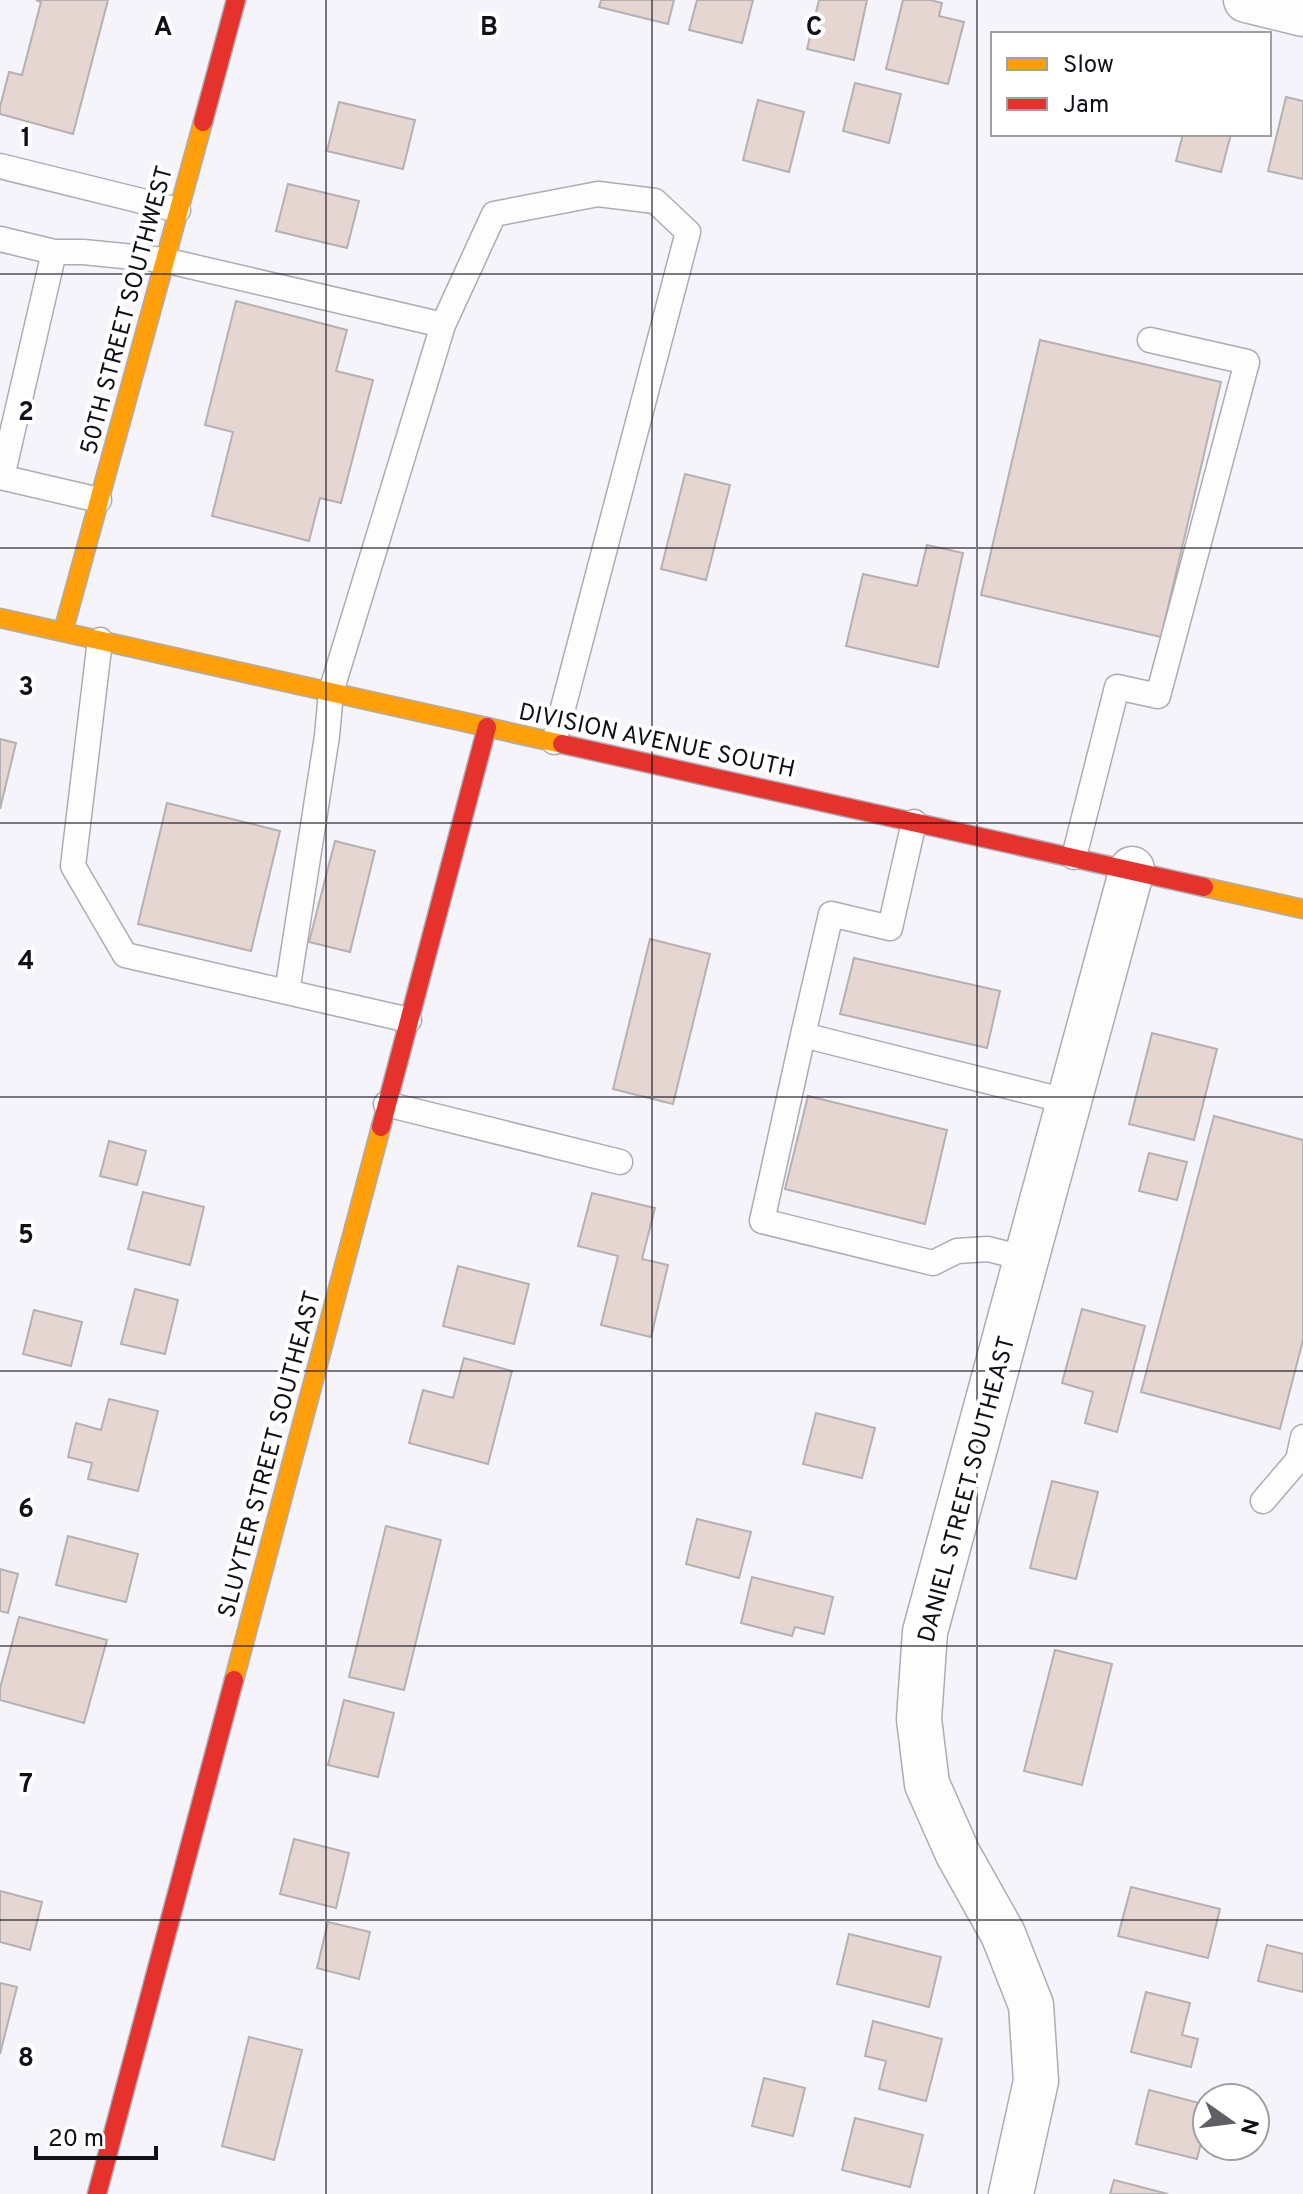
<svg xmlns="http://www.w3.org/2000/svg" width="1303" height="2194" font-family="Overpass,sans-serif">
	<rect width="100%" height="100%" fill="#f4f4fa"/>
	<path fill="#e5d6d2" stroke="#b5b0b1" stroke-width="2" d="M36 0H108L73 134 0 114V107L9 72 22 75 41 2Z
		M601 0H674L668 24 599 7Z
		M697 0H753L742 43 689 30Z
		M819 0H867L854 60 807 49Z
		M903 0H930L942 3 939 16 964 22 948 84 886 69Z
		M855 83 901 94 889 143 843 131Z
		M1286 97 1303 101V179L1268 171Z
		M758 100 804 112 789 172 743 160Z
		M339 102 415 120 403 169 327 151Z
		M1183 134H1231L1221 172 1176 161Z
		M288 184 359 201 347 248 276 231Z
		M236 301 347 330 336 371 373 380 341 503 320 498 309 541 212 516 233 432 205 425Z
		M1040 340 1221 382 1161 637 981 595Z
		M685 474 730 485 706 580 661 569Z
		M927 545 963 553 938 667 846 646 863 574 917 586Z
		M0 739 16 743 0 809Z
		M167 803 280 831 251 951 138 924Z
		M335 841 375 851 350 952 309 942Z
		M650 939 710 954 673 1104 613 1089Z
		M854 958 1000 991 987 1048 840 1014Z
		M1152 1033 1217 1049 1194 1140 1129 1124Z
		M808 1096 947 1130 925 1224 785 1189Z
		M1214 1116 1303 1140V1340L1280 1429 1141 1392Z
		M109 1141 146 1151 137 1185 100 1176Z
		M1149 1153 1187 1162 1177 1200 1139 1191Z
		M143 1192 204 1207 190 1265 128 1249Z
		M592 1193 655 1208 642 1259 668 1265 651 1337 601 1325 618 1256 578 1246Z
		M458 1266 529 1284 514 1344 443 1326Z
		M135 1289 178 1300 165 1354 121 1344Z
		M1082 1309 1145 1326 1117 1432 1085 1423 1093 1392 1062 1383Z
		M34 1310 82 1322 71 1366 23 1354Z
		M464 1358 512 1371 488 1464 409 1443 423 1390 453 1398Z
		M109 1399 158 1411 138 1491 88 1479 92 1463 68 1457 76 1423 101 1430Z
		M816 1413 875 1428 862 1478 803 1464Z
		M1052 1481 1098 1492 1076 1579 1030 1568Z
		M697 1519 751 1532 739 1578 686 1564Z
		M386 1526 441 1540 404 1690 349 1677Z
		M68 1536 138 1554 126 1602 56 1585Z
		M0 1569 18 1574 8 1613 0 1611Z
		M752 1577 833 1597 824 1634 795 1627 792 1636 741 1623Z
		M19 1617 107 1640 84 1723 0 1700V1688Z
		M1055 1650 1112 1664 1082 1785 1024 1771Z
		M344 1700 394 1713 378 1777 328 1765Z
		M294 1839 349 1853 336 1908 280 1894Z
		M1131 1887 1220 1909 1208 1958 1118 1936Z
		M0 1891 42 1902 30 1950 0 1942Z
		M328 1922 370 1932 359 1979 317 1968Z
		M849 1934 941 1957 929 2007 837 1984Z
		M1267 1945 1303 1954V1992L1258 1981Z
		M0 1983 17 1987 0 2054Z
		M1146 1992 1190 2003 1182 2035 1198 2039 1191 2067 1131 2052Z
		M873 2021 942 2039 926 2101 879 2089 886 2061 865 2056Z
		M249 2037 302 2050 274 2160 222 2146Z
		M764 2078 805 2088 793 2136 752 2126Z
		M1149 2090 1207 2105V2118L1197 2159 1136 2144Z
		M855 2118 923 2135 910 2187 842 2170Z
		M1114 2180 1168 2194H1110Z"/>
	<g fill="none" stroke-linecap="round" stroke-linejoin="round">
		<g stroke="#adacb3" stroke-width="27">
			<path id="lane" d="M0 166 178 210
				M0 239 54 252
				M0 477 99 500
				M2 477 54 252H83L164 260 443 325 494 214 598 194 655 201 688 232 554 742
				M100 640 73 866 125 955 409 1020
				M914 822 890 928 831 914 803 1035 1070 1102
				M1074 857 1117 687 1158 696 1247 362 1150 340
				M287 992 327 736 331 692 443 325
				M803 1035 762 1221 933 1263 957 1251 988 1249 1027 1259
				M386 1104 620 1162
				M1263 1501 1298 1460 1303 1437"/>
		</g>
		<g stroke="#adacb3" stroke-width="47">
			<path id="street" d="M1246 0 1303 14
				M1011 2194 1036 2081 1031 2005 1003 1934 958 1854 927 1784 919 1719 925 1632 1132 869"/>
		</g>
		<g stroke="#adacb3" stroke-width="21">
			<path id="slow" d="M0 618 562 744
				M63 632 203 122
				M1204 887 1303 909
				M234 1680 381 1127"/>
		</g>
		<g stroke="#adacb3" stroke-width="21">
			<path id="jam" d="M203 122 236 0
				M562 744 1204 887
				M381 1127 487 727
				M97 2194 234 1680"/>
		</g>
		<use href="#lane" stroke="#fdfdfe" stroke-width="24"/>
		<use href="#street" stroke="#fdfdfe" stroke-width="44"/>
		<use href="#slow" stroke="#ff9f0a" stroke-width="18"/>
		<use href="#jam" stroke="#e5322d" stroke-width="18"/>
	</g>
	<path fill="none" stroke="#110f17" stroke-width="2" stroke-opacity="0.55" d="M326 0V2194M652 0V2194M977 0V2194M0 274H1303M0 548H1303M0 823H1303M0 1097H1303M0 1371H1303M0 1646H1303M0 1920H1303"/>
	<g text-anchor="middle" stroke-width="8" stroke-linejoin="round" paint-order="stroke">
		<g font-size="24" fill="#110f17" stroke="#fff">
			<text transform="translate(126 310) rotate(-75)" y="8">50TH STREET SOUTHWEST</text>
			<text transform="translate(657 740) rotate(12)" y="8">DIVISION AVENUE SOUTH</text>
			<text transform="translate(269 1454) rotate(-75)" y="8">SLUYTER STREET SOUTHEAST</text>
			<text transform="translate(966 1489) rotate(-75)" y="8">DANIEL STREET SOUTHEAST</text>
		</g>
	</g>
	<g font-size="26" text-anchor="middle" font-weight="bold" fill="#110f17" stroke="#fff" stroke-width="8" stroke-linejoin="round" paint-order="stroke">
		<text x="163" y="35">A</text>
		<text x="489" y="35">B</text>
		<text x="814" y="35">C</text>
		<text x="26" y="146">1</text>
		<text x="26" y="420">2</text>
		<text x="26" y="695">3</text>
		<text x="26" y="969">4</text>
		<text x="26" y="1243">5</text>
		<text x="26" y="1517">6</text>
		<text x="26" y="1792">7</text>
		<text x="26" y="2066">8</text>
	</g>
	<rect x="991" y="32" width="280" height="104" fill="#ffffff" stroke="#a09fa2" stroke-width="2"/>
	<rect x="1007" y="58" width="40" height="12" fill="#ff9f0a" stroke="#a09fa2" stroke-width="2"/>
	<text x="1063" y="72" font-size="24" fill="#110f17">Slow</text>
	<rect x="1007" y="98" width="40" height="12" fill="#e5322d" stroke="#a09fa2" stroke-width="2"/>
	<text x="1063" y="112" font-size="24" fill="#110f17">Jam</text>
	<g transform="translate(1231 2122) rotate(104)"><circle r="38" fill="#ffffff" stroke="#a09fa2" stroke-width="2"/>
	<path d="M0-6L14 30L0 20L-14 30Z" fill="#605f66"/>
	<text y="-12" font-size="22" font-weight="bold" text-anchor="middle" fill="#110f17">N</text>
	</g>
	<path d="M36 2146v12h120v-12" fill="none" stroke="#110f17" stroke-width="4"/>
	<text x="48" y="2146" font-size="24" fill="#110f17" stroke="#ffffff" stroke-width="6" paint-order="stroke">20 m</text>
</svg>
